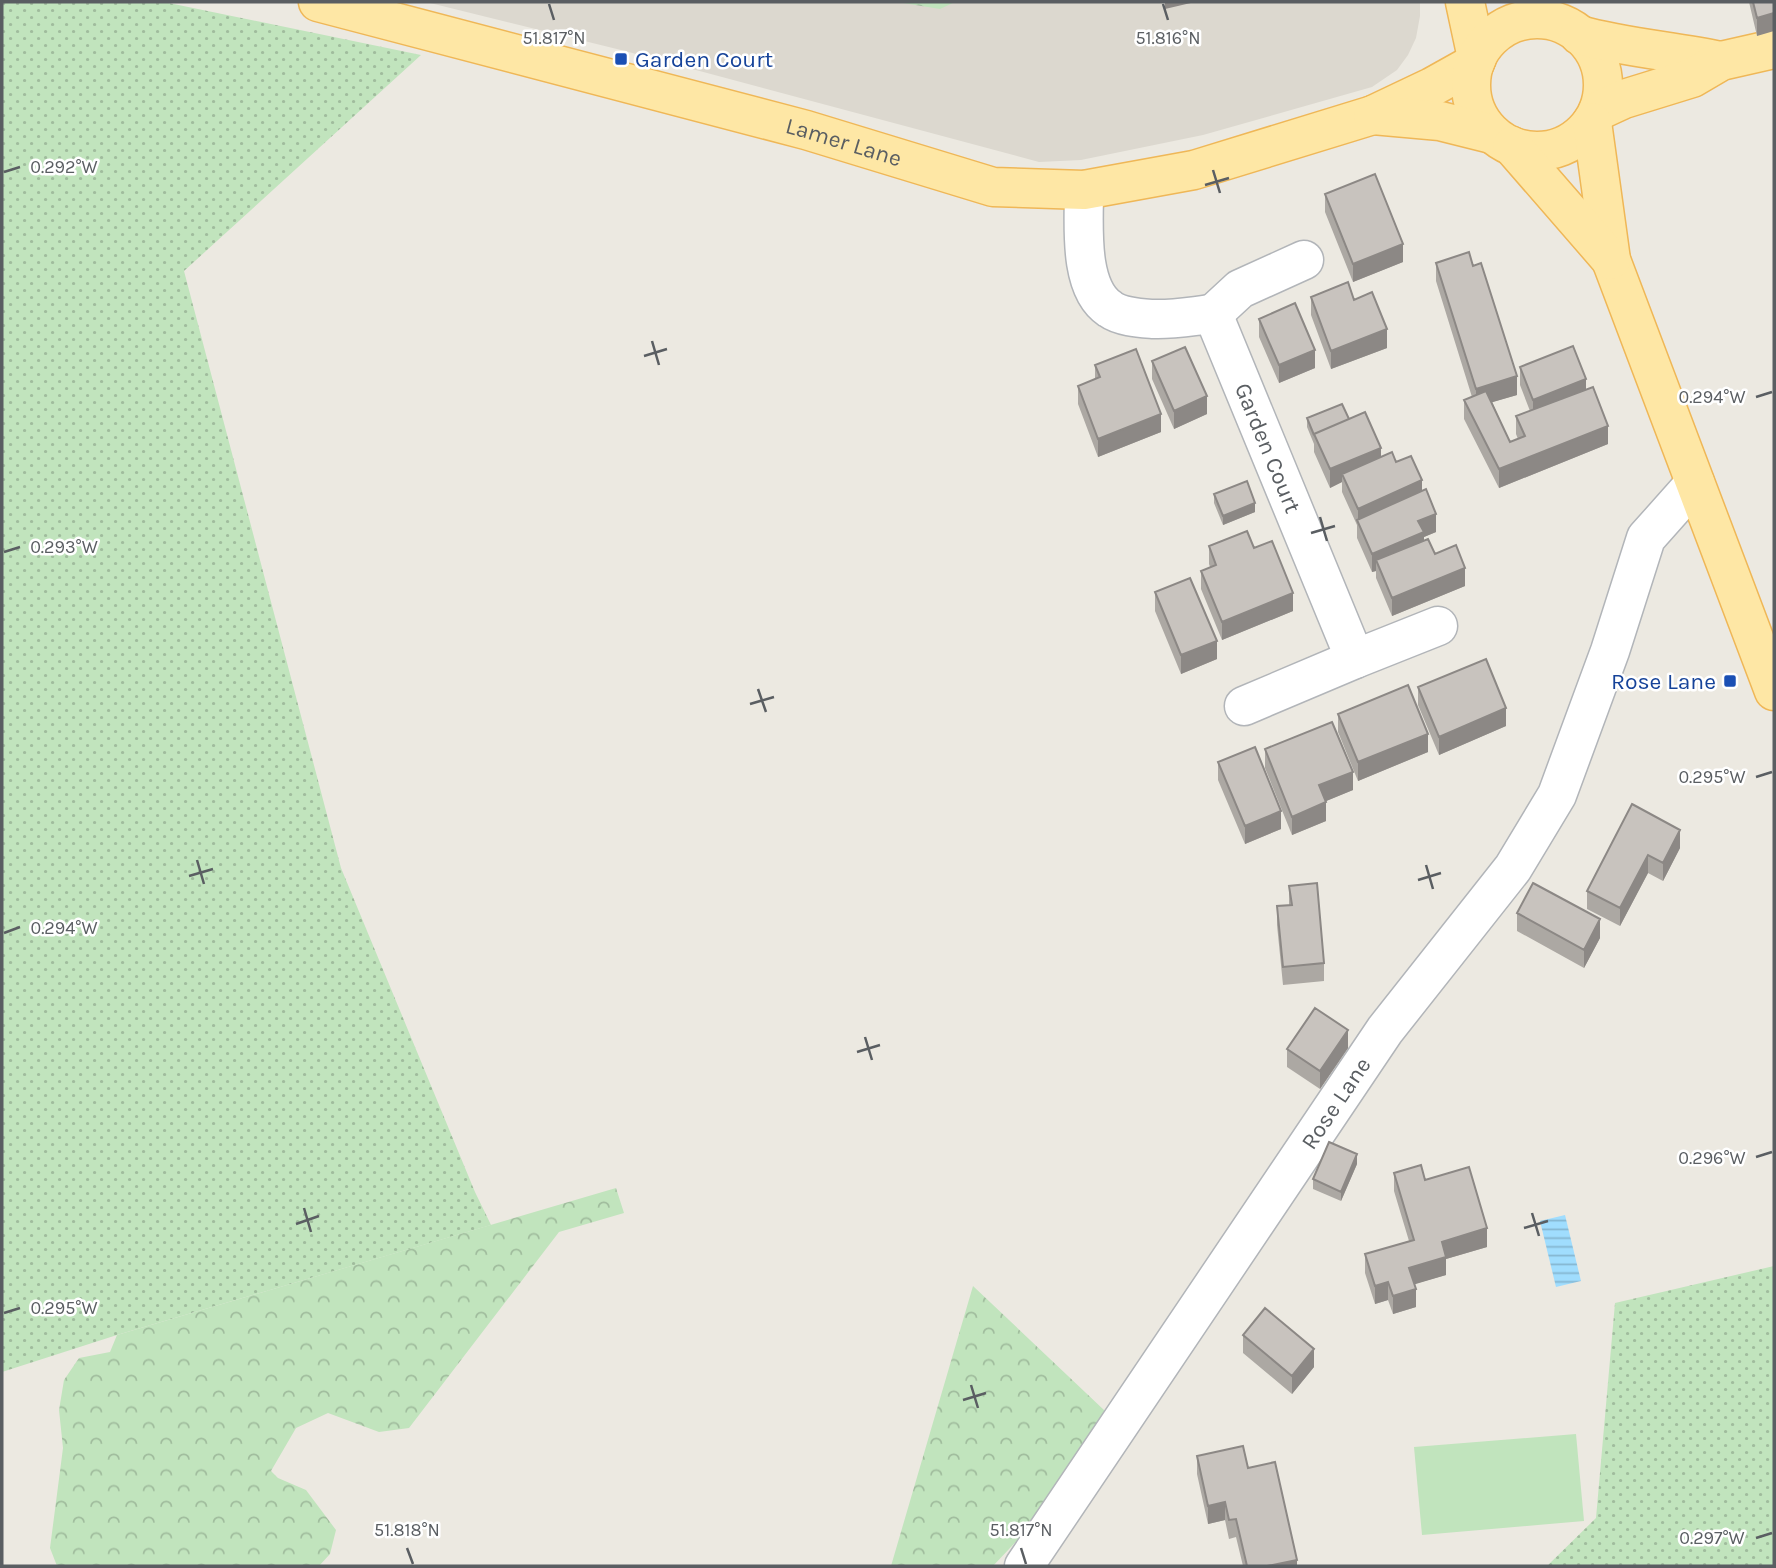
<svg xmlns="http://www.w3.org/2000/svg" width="1776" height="1568" font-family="Karla,sans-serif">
	<defs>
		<pattern id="grass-dots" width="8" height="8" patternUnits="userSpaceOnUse" patternTransform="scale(1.75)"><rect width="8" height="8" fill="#c1e4bd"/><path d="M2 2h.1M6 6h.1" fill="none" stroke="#a0bc9d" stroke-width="1.8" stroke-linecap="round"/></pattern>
		<pattern id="forest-crowns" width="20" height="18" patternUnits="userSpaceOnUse" patternTransform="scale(1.75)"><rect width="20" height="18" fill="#c1e4bd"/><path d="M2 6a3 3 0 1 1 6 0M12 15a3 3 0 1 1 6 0" fill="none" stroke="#a0bc9d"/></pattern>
		<pattern id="water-rules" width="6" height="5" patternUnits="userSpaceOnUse" patternTransform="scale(1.75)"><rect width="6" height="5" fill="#a0ddfe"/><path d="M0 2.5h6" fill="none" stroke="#85b6d1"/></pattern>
	</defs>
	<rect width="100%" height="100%" fill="#ece9e1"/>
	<path fill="#dcd8cf" d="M426 2H1420V16L1416 38 1408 55 1397 70 1372 87 1203 135 1081 160 1039 162 625 51Z"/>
	<path fill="url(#grass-dots)" d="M2 2H164L421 55 184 271 341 868 475 1192 491 1225 117 1335 2 1372Z
		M1774 1266V1566H1547L1596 1518 1615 1303Z"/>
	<path fill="url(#forest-crowns)" d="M897 2H955L940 9Z
		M616 1188 624 1213 559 1232 409 1428 379 1432 328 1413 296 1428 271 1471 278 1478 306 1490 336 1530 330 1554 319 1566H57L50 1548 63 1448 59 1410 64 1380 79 1358 110 1352 117 1335Z
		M973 1286 1123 1428 993 1566H891Z"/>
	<path fill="#c1e4bd" d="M1576 1434 1584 1521 1422 1535 1414 1447Z"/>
	<path fill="url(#water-rules)" d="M1565 1215 1581 1281 1556 1287 1540 1221Z"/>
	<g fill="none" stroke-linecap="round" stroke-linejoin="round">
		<g stroke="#b2b5b9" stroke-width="41">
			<g id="minor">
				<path id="s1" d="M1084 190C1084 224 1078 288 1110 309 1121 317 1140 318 1153 319 1172 320 1193 316 1213 314L1355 659"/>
				<path d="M1213 314 1240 289 1304 260"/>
				<path d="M1244 706 1355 659 1438 626"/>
				<path id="s2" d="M1024 1566 1385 1030 1513 868 1557 795 1610 651 1646 538 1695 483"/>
			</g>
		</g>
		<g stroke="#efb757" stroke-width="41">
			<g id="major">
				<path id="s3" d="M318 2 806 130 993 187 1084 190 1194 170 1373 115 1432 87 1475 63"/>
				<path d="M1465 2 1477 58"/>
				<circle cx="1537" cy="85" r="66"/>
				<path d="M1579 35C1626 48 1674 51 1721 61"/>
				<path d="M1598 111 1624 99 1692 78 1721 61 1774 49"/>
				<path d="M1373 115 1440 121 1492 134"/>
				<path d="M1592 122 1611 260 1774 691"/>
				<path d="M1512 146 1611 260"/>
			</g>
		</g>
		<use href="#minor" stroke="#fff" stroke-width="38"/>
		<use href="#major" stroke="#fee7a5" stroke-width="38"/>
	</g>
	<path fill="#aca8a3" d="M1749 2H1774L1757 36Z
		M1325 194 1403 262 1353 282 1325 212Z
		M1436 263 1517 395 1492 402 1510 442 1518 439 1516 434V416L1530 411 1520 385V367L1586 389 1608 444 1499 488 1464 419V400L1472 397 1436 281Z
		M1311 297 1354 300 1387 348 1331 369 1311 315Z
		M1259 319 1315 368 1279 383 1259 337Z
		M1152 361 1207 414 1174 429 1152 379Z
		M1095 365 1161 432 1098 457 1078 404V386L1095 379Z
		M1307 418 1349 419 1381 457 1396 462 1422 491 1436 532 1424 537V541L1465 586 1392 616 1376 578V571L1372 572 1357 538V525L1342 492V482L1330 488 1314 452V444L1307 427Z
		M1214 494 1255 512 1223 525 1214 503Z
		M1209 546 1254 548 1293 611 1222 640 1201 589V571L1210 567 1209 564Z
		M1155 592 1217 659 1181 674 1155 611Z
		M1418 687 1506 726 1439 755 1418 705Z
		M1338 714 1428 752 1358 781 1338 732Z
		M1265 749 1353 790 1326 801V821L1292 835 1265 768Z
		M1218 762 1281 829 1245 844 1218 780Z
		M1680 830V848L1663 881 1648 873 1620 926 1587 909V891Z
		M1289 886 1324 963V981L1283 985 1277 925V906L1289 905Z
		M1517 913 1600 938 1584 968 1517 931Z
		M1348 1048 1320 1089 1287 1067V1049Z
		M1357 1164 1341 1201 1313 1189V1179Z
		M1394 1173 1425 1180 1487 1247 1446 1259V1275L1414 1284 1416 1307 1393 1314 1388 1300 1375 1304 1365 1273V1254L1409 1241 1394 1191Z
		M1243 1335 1314 1367 1292 1394 1243 1353Z
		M1197 1456 1248 1468 1297 1566H1243L1236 1537 1229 1539 1225 1520 1208 1524 1197 1474Z"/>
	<path fill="#8c8885" d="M1165 2H1195L1165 9Z
		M1774 13V31L1757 36V18Z
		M1403 244V262L1353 282V264Z
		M1387 329V348L1331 369V351Z
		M1315 350V368L1279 383V365Z
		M1517 376V395L1476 407V389Z
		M1586 379V398L1533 418V400Z
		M1207 396V414L1174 429V411Z
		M1161 414V432L1098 457V439Z
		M1608 426V444L1499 488V469Z
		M1381 448V466L1342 474V482L1330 488V469Z
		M1422 480V499L1358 522V509Z
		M1255 503V512L1223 525V516Z
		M1436 514V532L1424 537V550L1376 560V571L1372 572V554L1418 521Z
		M1465 568V586L1392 616V598Z
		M1293 593V611L1222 640V622Z
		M1217 641V659L1181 674V655Z
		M1506 708V726L1439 755V737Z
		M1428 734V752L1358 781V762Z
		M1353 772V790L1319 804V785Z
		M1326 802V821L1292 835V817Z
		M1281 811V829L1245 844V826Z
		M1680 830V848L1663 881V863Z
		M1648 855V873L1620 926V908Z
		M1600 919V938L1584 968V950Z
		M1348 1030V1048L1320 1089V1071Z
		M1357 1154V1164L1341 1201V1192Z
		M1487 1228V1247L1446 1259V1275L1409 1286V1268L1442 1242Z
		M1388 1282V1300L1375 1304V1286Z
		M1416 1289V1307L1393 1314V1296Z
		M1314 1349V1367L1292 1394V1376Z
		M1225 1502V1520L1208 1524V1506Z
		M1297 1560V1566H1267Z"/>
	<path fill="#c8c3be" stroke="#8c8885" stroke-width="2" d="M1753 2H1774V13L1757 18Z
		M1375 174 1403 244 1353 264 1325 194Z
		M1469 252 1473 266 1481 263 1517 376 1476 389 1436 263Z
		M1348 282 1354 300 1372 292 1387 329 1331 351 1311 297Z
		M1295 303 1315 350 1279 365 1259 319Z
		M1573 346 1586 379 1533 400 1520 367Z
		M1185 347 1207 396 1174 411 1152 361Z
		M1136 349 1161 414 1098 439 1078 386 1100 377 1095 365Z
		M1593 387 1608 426 1499 469 1464 400 1486 391 1510 442 1525 436 1516 416Z
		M1342 404 1349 419 1314 434V435L1307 418Z
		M1365 412 1381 448 1330 469 1314 434Z
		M1392 452 1396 462 1411 456 1422 480 1358 509 1342 474Z
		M1247 481 1255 503 1223 516 1214 494Z
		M1426 489 1436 514 1418 521 1424 532 1372 554 1357 520Z
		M1247 531 1254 548 1272 541 1293 593 1222 622 1201 571 1216 565 1209 546Z
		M1428 539 1435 554 1456 545 1465 568 1392 598 1376 560Z
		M1190 578 1217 641 1181 655 1155 592Z
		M1486 659 1506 708 1439 737 1418 687Z
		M1408 685 1428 734 1358 762 1338 714Z
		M1332 722 1353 772 1319 785 1326 802 1292 817 1265 749Z
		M1255 747 1281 811 1245 826 1218 762Z
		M1632 804 1680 830 1663 863 1648 855 1620 908 1587 891Z
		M1317 883 1324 963 1283 967 1277 906 1292 905 1289 886Z
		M1533 883 1600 919 1584 950 1517 913Z
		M1315 1008 1348 1030 1320 1071 1287 1049Z
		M1329 1142 1357 1154 1341 1192 1313 1179Z
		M1421 1165 1425 1180 1469 1167 1487 1228 1442 1242 1446 1257 1409 1268 1416 1289 1393 1296 1388 1282 1375 1286 1365 1254 1414 1240 1394 1173Z
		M1265 1308 1314 1349 1292 1376 1243 1335Z
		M1243 1446 1248 1468 1275 1462 1297 1560 1267 1566H1247L1236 1519 1229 1520 1225 1502 1208 1506 1197 1456Z"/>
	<path fill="none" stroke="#5a5e62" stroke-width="2.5" d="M549 4 554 20M1163 4 1168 20M1213 170 1220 193M4 172 20 167M1205 185 1229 178M652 341 659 365M644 356 667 349M1756 397 1772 392M1320 517 1327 541M1311 533 1335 526M4 552 20 547M758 689 766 712M750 704 774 697M1756 777 1772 772M197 860 204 884M1426 865 1433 889M189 876 213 869M1418 880 1441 873M4 933 20 927M865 1037 872 1060M857 1052 880 1045M1756 1157 1772 1152M304 1208 311 1232M1532 1213 1539 1236M296 1224 319 1216M1524 1228 1548 1221M4 1313 20 1308M971 1385 978 1408M963 1400 986 1393M1756 1538 1772 1533M407 1548 413 1564M1021 1548 1026 1564"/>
	<g fill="#1a4fb4" stroke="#fff" stroke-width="2.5">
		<rect x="614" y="52" width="14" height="14" rx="3.5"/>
		<rect x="1723" y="674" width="14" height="14" rx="3.5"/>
	</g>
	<g text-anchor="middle" stroke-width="5" stroke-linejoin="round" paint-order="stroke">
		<g font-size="23" fill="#164399" stroke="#fff" text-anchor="start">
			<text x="635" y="67">Garden Court</text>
			<text x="1716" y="689" text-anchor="end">Rose Lane</text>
		</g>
		<g font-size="23" fill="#5a5e62" stroke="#fff">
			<text dy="8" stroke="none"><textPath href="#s3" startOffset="544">Lamer Lane</textPath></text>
			<text dy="8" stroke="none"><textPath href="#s1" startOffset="376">Garden Court</textPath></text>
			<text dy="8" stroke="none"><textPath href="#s2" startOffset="558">Rose Lane</textPath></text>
		</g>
	</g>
	<g font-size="18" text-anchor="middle" fill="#5a5e62" stroke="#fff" stroke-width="5" stroke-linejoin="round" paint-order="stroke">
		<text x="554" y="44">51.817°N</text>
		<text x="1168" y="44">51.816°N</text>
		<text x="64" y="173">0.292°W</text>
		<text x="1712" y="403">0.294°W</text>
		<text x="64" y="553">0.293°W</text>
		<text x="1712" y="783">0.295°W</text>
		<text x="64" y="934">0.294°W</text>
		<text x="1712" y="1164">0.296°W</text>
		<text x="64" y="1314">0.295°W</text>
		<text x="407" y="1536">51.818°N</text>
		<text x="1021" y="1536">51.817°N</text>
		<text x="1712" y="1544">0.297°W</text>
	</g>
	<rect width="1776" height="1568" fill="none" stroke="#5a5e62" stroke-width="7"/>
</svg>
